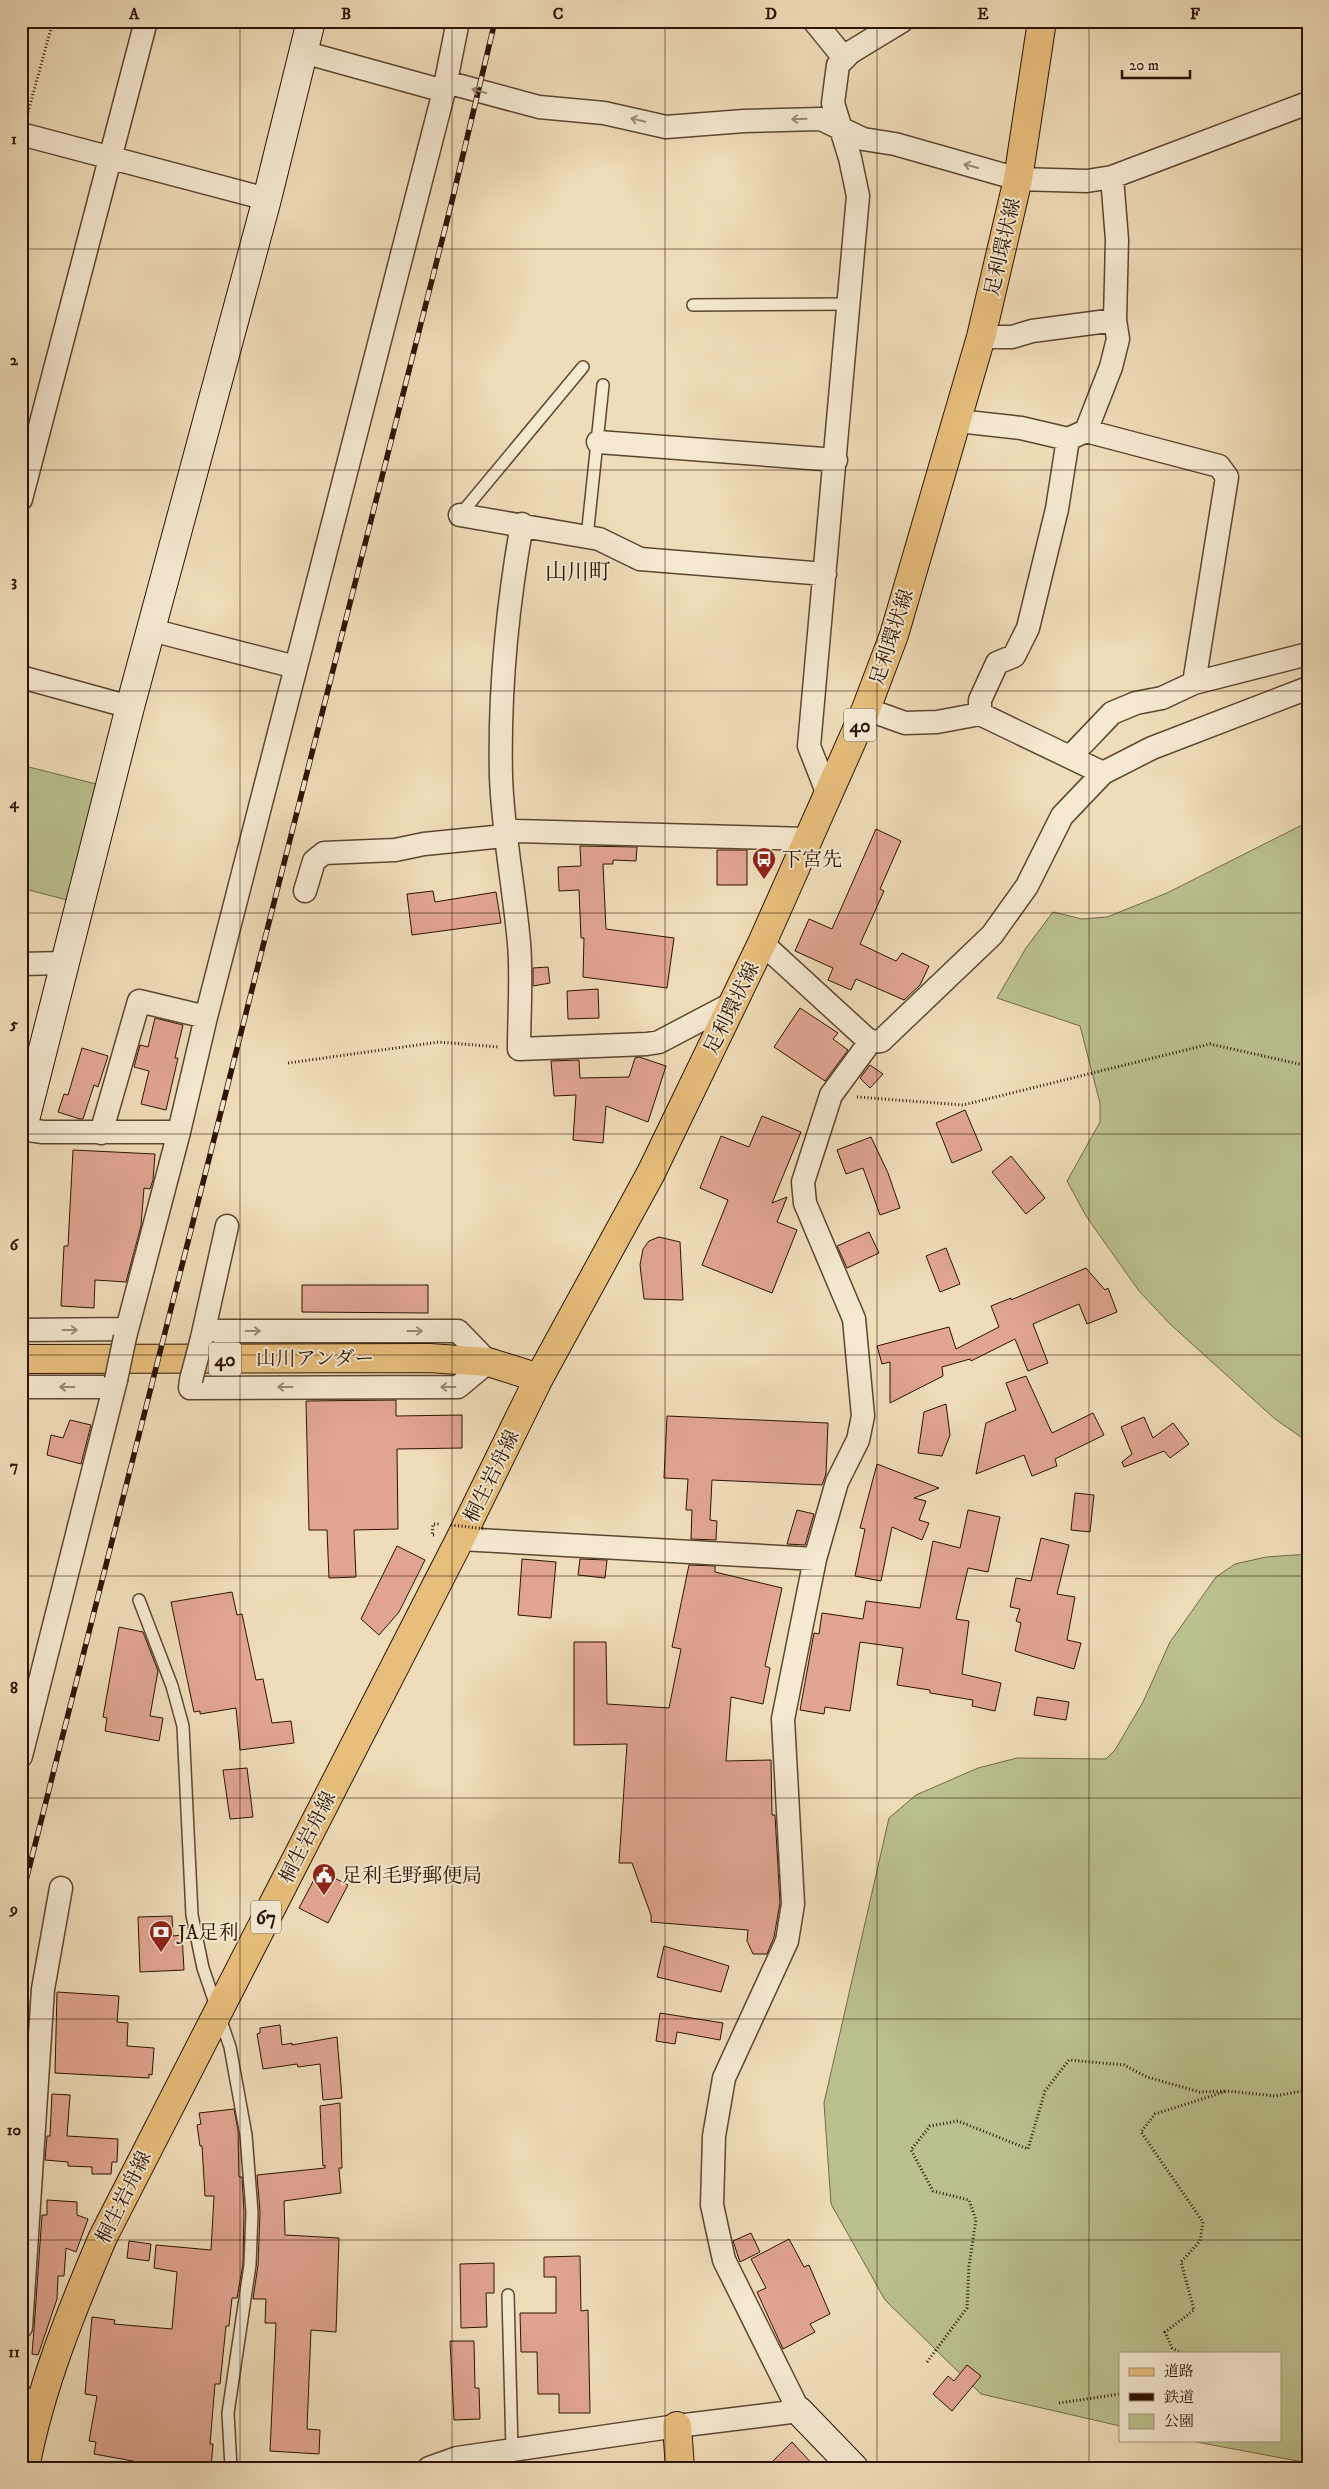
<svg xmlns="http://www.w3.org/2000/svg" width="1329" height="2489" font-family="'IM FELL DW Pica','Noto Serif JP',serif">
	<rect width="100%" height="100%" fill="#efddb9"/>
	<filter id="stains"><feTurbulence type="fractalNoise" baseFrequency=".004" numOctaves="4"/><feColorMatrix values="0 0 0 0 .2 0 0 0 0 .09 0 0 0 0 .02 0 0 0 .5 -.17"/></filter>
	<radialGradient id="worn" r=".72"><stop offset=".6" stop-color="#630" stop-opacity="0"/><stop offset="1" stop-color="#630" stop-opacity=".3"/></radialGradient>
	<path fill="#bac08e" stroke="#746a47" d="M21 765 96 784 67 900 21 888Z
		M1308 822V1442L1275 1419 1170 1324 1139 1291 1086 1216 1067 1181 1100 1122V1103L1080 1026 997 998 1026 948 1053 912 1082 919 1107 917 1167 893Z
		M1308 1554V2463L1186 2440H1280V2353H1120V2426L981 2394 885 2300 831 2204 824 2103 889 1818 916 1795 978 1768 1017 1758 1106 1759 1115 1750 1143 1702 1170 1642 1216 1577 1235 1564 1266 1557Z"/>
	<path fill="#e1a592" stroke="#2d1300" d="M876 829 901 841 880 889 884 891 860 944 896 961 902 953 929 966 920 985 904 1000 856 979 851 990 828 980 833 968 795 951 809 919 832 929Z
		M580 846 637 847 636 861 613 860V864H603L606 929 674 938 667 988 583 977 584 938H581L579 890 559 891 558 867 581 866Z
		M717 850H747V885H717Z
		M433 891 435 902 496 892 501 923 412 935 407 894Z
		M548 967 550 983 533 986V968Z
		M598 989 599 1018 568 1019 567 991Z
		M800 1008 838 1033 833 1039 848 1050 825 1081 774 1047Z
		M155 1018 183 1025 175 1058H178L166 1110 141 1104 149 1071 134 1067 140 1045 148 1047Z
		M82 1048 108 1056 98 1087 94 1085 83 1119H80L58 1112 64 1094 68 1095Z
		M639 1057 666 1066 648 1122 606 1106 603 1143 573 1140 576 1095 554 1096 551 1061 579 1060 580 1078 629 1077 635 1058Z
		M870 1065 883 1074 870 1088 860 1078Z
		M965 1110 982 1150 952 1163 936 1123Z
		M762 1116 801 1132 772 1203 787 1197 777 1222 797 1230 772 1293 702 1265 728 1200 700 1188 721 1136 749 1147Z
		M871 1137 888 1173 900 1208 880 1215 863 1168 846 1174 837 1150Z
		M73 1150 155 1154 153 1180 150 1189 144 1188 141 1226 126 1282 95 1280 94 1308 61 1306 64 1246H68Z
		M1011 1156 1045 1198 1026 1214 992 1172Z
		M869 1232 879 1253 847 1268 837 1246Z
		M659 1237 680 1242 683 1300 644 1299 640 1265 643 1249 649 1241Z
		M946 1248 960 1284 940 1292 926 1256Z
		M1086 1268 1105 1290 1108 1288 1117 1312 1087 1324 1079 1304 1033 1324 1048 1363 1028 1371 1015 1339 971 1361 970 1359 942 1367 943 1376 890 1403V1362L882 1364 877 1346 949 1327 956 1349 999 1327 991 1306 1011 1298V1300Z
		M302 1285H428V1313L302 1312Z
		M1026 1376 1052 1433 1093 1413 1104 1435 1055 1459 1057 1466 1032 1476 1024 1455 976 1474 986 1423 1016 1410 1006 1383Z
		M396 1400V1416L462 1415V1448L397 1449 398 1529 354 1530 356 1577 329 1578 327 1530H309L306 1401Z
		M946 1404 950 1435 942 1456 918 1453 924 1412Z
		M667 1416 828 1423 826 1474 822 1485 712 1480 710 1520 717 1521 716 1540 691 1539 692 1510H686L688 1479 664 1478Z
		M1144 1417 1153 1438 1173 1423 1189 1444 1170 1458 1164 1451 1124 1467 1122 1462 1132 1454 1121 1427Z
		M70 1420 91 1425 81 1464 47 1455 51 1435 63 1438Z
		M877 1464 939 1488 914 1498 926 1501 919 1520 929 1523 922 1540 892 1527 881 1581 855 1576 865 1529 860 1528Z
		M1075 1493 1094 1495 1090 1532 1071 1530Z
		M797 1510 814 1514 805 1545 787 1544Z
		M968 1510 1000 1517 988 1572 968 1568 956 1619 969 1621 962 1674 1001 1683 995 1711 972 1706 973 1700 930 1693V1690L897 1685 903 1648 860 1642 850 1711 825 1707 824 1714 800 1710 814 1633 819 1634 822 1613 863 1619 866 1601 920 1608 933 1541 960 1548Z
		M1041 1538 1069 1545 1057 1594 1075 1597 1067 1640 1081 1643 1074 1669 1015 1651 1021 1623 1016 1621 1020 1609 1010 1607 1016 1578 1031 1581Z
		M397 1546 425 1560 399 1612 379 1635 361 1619Z
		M522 1559 556 1562 551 1618 518 1615Z
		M580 1559 607 1560 605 1578 578 1575Z
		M689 1565 715 1566V1572L782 1588 765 1666 770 1668 763 1704 731 1697 726 1761 771 1760 772 1815H775L780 1903 774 1937 767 1954H753L747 1941 748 1930 651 1922V1915L632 1863H619L627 1744 574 1745V1642H606L607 1704 669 1708 681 1649 672 1647Z
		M232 1592 237 1615 242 1614 256 1680 263 1679 272 1723 291 1721 294 1743 240 1750 236 1708 200 1714V1711L194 1712 171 1602Z
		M119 1627 143 1632 158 1671 150 1716 163 1718 159 1741 105 1731 107 1718 103 1717Z
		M1037 1697 1069 1702 1066 1720 1034 1715Z
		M247 1768 253 1817 230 1819 223 1770Z
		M319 1870 348 1885 328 1923 299 1908Z
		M172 1916 173 1936 182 1935 184 1970 140 1972 138 1917Z
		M664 1946 729 1966 721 1992 657 1977Z
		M57 1992 119 1996 117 2022 128 2023 127 2046 154 2048 152 2075 149 2074V2078L55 2073Z
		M660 2013 723 2023 720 2040 677 2032 675 2044 656 2041Z
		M280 2025 282 2045 292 2043V2045L337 2037 342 2098 323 2100 320 2064 298 2067 297 2064 263 2069 257 2034 260 2033V2028Z
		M52 2094 70 2095 67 2136 118 2139 117 2162H112L111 2174H92V2167L68 2166V2162L45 2160 47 2136H50Z
		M340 2103 342 2168H339L341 2193 284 2201 285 2235 339 2238 336 2332 311 2330 307 2429 320 2430 319 2454 270 2451 276 2323H265L266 2299H253L258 2265 260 2212 257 2175 325 2168V2165L323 2166 320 2106Z
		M234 2109 238 2130 239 2177H242L244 2212 243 2264 237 2298H232L229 2326H226L220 2384H215L210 2444H213L211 2468H133V2461L94 2454 96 2442 89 2441 97 2396 85 2394 92 2317 115 2320 114 2324 172 2329 177 2272 154 2268 156 2245 211 2250 214 2196H205L202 2146H200L197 2125 201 2124 199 2113Z
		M47 2200 77 2202V2215L88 2219 76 2252 66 2248 64 2276H58L57 2299 38 2355 32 2354 34 2329 42 2215H47Z
		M751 2233 760 2252 740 2262 733 2241Z
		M789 2239 804 2267 809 2265 830 2314 810 2324 815 2332 783 2349 757 2292 766 2288 751 2259Z
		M129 2241 151 2244 149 2261 127 2258Z
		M580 2256 581 2311 588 2310 590 2413H559V2394H538L537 2352H521L520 2313H556V2277H544V2257Z
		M494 2263V2293H486L487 2327 461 2328 460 2264Z
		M450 2341H474L475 2388H479L480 2419 454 2420Z
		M967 2365 981 2376 952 2411 933 2394 948 2376 954 2381Z
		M792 2442 816 2468H766Z"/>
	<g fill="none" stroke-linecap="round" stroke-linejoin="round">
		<g stroke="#5e462e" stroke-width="14">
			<path id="lane" d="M693 305 850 304
				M460 515 583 367
				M587 537 603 385
				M139 1600 172 1686 183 1726 192 1915 203 1968 230 2047 246 2135 252 2212 250 2265 228 2413 231 2468
				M508 2295 512 2450"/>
		</g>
		<g stroke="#5e462e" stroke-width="25">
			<path id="street" d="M814 21 844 58
				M303 52 444 91
				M446 82 539 107 604 113 666 127 744 121 821 119 863 139 895 144 1018 179 1087 181 1112 177 1308 103
				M21 134 267 199
				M981 337H1012L1032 331 1115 320
				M958 421 1021 428 1068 439
				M1086 431 1219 466 1227 477 1194 683
				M598 442 836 460
				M21 499 146 21
				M460 515 599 539 640 559 825 574
				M522 524C507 608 499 692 501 777 503 833 514 887 519 943 522 977 519 1014 519 1049L647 1044 659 1042 733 1003
				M151 630 296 667
				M21 677 130 707
				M866 709 905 723 937 722 980 714 1103 773
				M980 714V700L997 663 1014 656 1028 628 1057 509 1068 439 1086 431 1111 367 1118 339 1115 320 1117 240 1112 177
				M1070 757 1112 713 1136 703 1162 698 1194 683 1308 654
				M829 797 809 746 858 196 850 158 833 103 838 65 851 52 902 21
				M305 891 314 861 324 853 395 850 424 844 494 837 516 831 810 839
				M21 964 64 963
				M870 1042 881 1041 992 935 1027 886 1062 816 1103 773 1152 748 1308 688
				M21 1129 43 1132H179
				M101 1133 139 1001 206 1017
				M21 1330 127 1329
				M125 1337 179 1132 206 1017 444 91 458 21
				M202 1338 227 1226
				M191 1380 190 1388 458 1387 488 1362 458 1331H204
				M21 1387H113
				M460 1539 815 1559
				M21 1756 116 1380
				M21 2327 43 1989 61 1888
				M21 2396 34 2422
				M429 2468 457 2458 677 2426 799 2411 724 2260 712 2205 714 2136 724 2078 787 1941 793 1904 783 1719 815 1559 837 1482 858 1440 863 1416 854 1319 805 1203 803 1182 831 1095 870 1042 762 943"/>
		</g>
		<g stroke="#2d1300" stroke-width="30">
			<path id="secondary" d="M21 1126 25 1120 130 707 267 199 311 21
				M799 2411 854 2468"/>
		</g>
		<g stroke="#2d1300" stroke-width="30">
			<path id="primary" d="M21 1359 429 1358 488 1362 539 1378
				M677 2426 680 2468
				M25 2468C40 2388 71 2312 103 2237L460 1539 539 1378 651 1173 762 943 866 709 894 635 981 337 1018 179 1042 21"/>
		</g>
		<path stroke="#2d1300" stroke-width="3" stroke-dasharray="1 2.5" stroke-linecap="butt" d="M28 112 53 21
			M288 1063 439 1042 498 1047
			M857 1097 963 1105 1210 1044 1308 1066
			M434 1535H432L433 1524H439
			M1182 2353 1172 2348 1165 2332 1194 2310 1181 2262 1200 2241 1203 2222 1141 2132 1155 2114 1227 2091 1275 2096 1308 2090
			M927 2362 967 2308 969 2266 976 2220 969 2200 933 2191 911 2150 930 2126 958 2121 1028 2149 1045 2091 1069 2060 1124 2065 1147 2077 1200 2092 1227 2091
			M1059 2403 1120 2394"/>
		<use href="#lane" stroke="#f5e9d2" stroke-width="11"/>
		<use href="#street" stroke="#f5e9d2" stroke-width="22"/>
		<use href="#secondary" stroke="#f5e9d2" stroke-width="28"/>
		<use href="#primary" stroke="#e8be7c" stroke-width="28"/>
		<g stroke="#2d1300" stroke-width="5.5">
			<path id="rail" d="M21 1900 452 201 495 21"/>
		</g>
		<use href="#rail" stroke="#f5e9d2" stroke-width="4" stroke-dasharray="11" stroke-linecap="butt"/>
		<g stroke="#5e462e" stroke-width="25" stroke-linecap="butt">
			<path id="street-bridge" d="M116 1380 125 1337
				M191 1380 202 1338"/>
		</g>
		<path stroke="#2d1300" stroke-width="3" stroke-dasharray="1 2.5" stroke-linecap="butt" d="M451 1525 486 1529"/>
		<use href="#street-bridge" stroke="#f5e9d2" stroke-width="22"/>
	</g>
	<defs><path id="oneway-shaft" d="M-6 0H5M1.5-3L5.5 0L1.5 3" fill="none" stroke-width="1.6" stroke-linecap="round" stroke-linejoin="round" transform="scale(1.25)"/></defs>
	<g stroke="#9b8974">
		<use href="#oneway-shaft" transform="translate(479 91) rotate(-165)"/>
		<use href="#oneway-shaft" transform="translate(799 119) rotate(178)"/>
		<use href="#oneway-shaft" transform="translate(638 120) rotate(-167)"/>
		<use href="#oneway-shaft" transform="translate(971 166) rotate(-164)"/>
		<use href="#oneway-shaft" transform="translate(70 1330)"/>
		<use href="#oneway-shaft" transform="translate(253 1331)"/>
		<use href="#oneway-shaft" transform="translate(415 1331)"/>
		<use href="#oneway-shaft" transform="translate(67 1387) rotate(180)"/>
		<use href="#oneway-shaft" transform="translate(285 1387) rotate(180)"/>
		<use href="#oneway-shaft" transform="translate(448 1387) rotate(180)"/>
	</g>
	<path fill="none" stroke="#2d1300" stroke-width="1" stroke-opacity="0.55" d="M240 21V2468M452 21V2468M665 21V2468M877 21V2468M1089 21V2468M21 249H1308M21 470H1308M21 691H1308M21 913H1308M21 1134H1308M21 1355H1308M21 1576H1308M21 1798H1308M21 2019H1308M21 2240H1308"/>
	<defs>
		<g id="bus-pin" transform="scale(1.25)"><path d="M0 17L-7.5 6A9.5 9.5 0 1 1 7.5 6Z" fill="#8f2418" stroke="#f5e9d2"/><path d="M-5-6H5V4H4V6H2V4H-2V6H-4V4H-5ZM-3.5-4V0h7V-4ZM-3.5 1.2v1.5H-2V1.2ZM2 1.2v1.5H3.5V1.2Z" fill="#fff"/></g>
		<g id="civic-pin" transform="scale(1.25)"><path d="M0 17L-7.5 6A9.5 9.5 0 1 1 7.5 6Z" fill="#8f2418" stroke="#f5e9d2"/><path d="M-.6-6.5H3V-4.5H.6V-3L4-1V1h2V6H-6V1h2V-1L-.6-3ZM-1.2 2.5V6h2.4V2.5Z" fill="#fff"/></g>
		<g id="bank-pin" transform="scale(1.25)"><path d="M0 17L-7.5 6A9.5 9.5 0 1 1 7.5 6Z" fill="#8f2418" stroke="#f5e9d2"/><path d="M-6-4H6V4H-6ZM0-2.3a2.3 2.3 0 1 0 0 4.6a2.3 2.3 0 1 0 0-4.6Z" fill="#fff"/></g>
	</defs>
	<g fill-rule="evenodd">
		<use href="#bus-pin" x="764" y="859"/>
		<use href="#civic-pin" x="324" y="1875"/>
		<use href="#bank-pin" x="161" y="1932"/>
	</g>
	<g text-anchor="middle" stroke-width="4" stroke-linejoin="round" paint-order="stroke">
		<g fill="#f5e9d2" stroke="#69533f" stroke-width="1">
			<rect x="844" y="708.5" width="32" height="33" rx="4"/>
			<rect x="209" y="1342.5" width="32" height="33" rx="4"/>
			<rect x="251" y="1900.5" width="30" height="33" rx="4"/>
		</g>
		<g font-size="19" font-weight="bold" fill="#2d1300">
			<text x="860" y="732">40</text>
			<text x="225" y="1366">40</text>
			<text x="266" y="1924">67</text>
		</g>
		<g font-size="20" fill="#2d1300" stroke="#f5e9d2">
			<text transform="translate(1002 247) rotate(-77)" y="7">足利環状線</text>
			<text transform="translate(891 637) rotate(-72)" y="7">足利環状線</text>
			<text transform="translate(731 1008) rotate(-64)" y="7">足利環状線</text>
			<text x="315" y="1365">山川アンダー</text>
			<text transform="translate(491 1476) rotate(-64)" y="7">桐生岩舟線</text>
			<text transform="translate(307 1837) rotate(-63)" y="7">桐生岩舟線</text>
			<text transform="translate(123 2197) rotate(-64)" y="7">桐生岩舟線</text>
		</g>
		<g font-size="20" fill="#2d1300" stroke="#f5e9d2" text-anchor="start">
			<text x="782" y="866">下宮先</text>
			<text x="342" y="1882">足利毛野郵便局</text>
			<text x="178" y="1939">JA足利</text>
		</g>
		<g font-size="22" fill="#2d1300" stroke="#f5e9d2">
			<text x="578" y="579">山川町</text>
		</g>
	</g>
	<rect width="1329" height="2489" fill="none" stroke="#efddb9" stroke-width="55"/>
	<rect x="1119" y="2352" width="162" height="90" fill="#f5e9d2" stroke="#a5937e"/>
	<rect x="1129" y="2368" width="25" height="8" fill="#e8be7c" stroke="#a5937e"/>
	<text x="1164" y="2376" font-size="15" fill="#2d1300">道路</text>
	<rect x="1129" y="2393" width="25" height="8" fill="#2d1300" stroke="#a5937e"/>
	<text x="1164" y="2402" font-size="15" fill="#2d1300">鉄道</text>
	<rect x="1129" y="2414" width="25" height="15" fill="#bac08e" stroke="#a5937e"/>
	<text x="1164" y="2426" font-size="15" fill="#2d1300">公園</text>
	<path d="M1122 70v8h68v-8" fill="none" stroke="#2d1300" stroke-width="2.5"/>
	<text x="1129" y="70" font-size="15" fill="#2d1300" stroke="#f5e9d2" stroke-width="4" paint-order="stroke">20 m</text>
	<rect x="28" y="28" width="1274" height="2434" fill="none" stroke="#2d1300" stroke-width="2"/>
	<g font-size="16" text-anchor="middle" font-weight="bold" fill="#2d1300">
		<text x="134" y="19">A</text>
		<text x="346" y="19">B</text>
		<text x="558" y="19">C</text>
		<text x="771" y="19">D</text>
		<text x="983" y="19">E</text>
		<text x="1195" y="19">F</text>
		<text x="14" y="144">1</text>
		<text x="14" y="365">2</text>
		<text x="14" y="586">3</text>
		<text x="14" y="808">4</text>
		<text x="14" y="1029">5</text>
		<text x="14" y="1250">6</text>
		<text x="14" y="1471">7</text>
		<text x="14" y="1693">8</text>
		<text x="14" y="1914">9</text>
		<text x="14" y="2135">10</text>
		<text x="14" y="2357">11</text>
	</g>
	<rect width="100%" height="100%" filter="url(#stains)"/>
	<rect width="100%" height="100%" fill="url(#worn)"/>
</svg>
